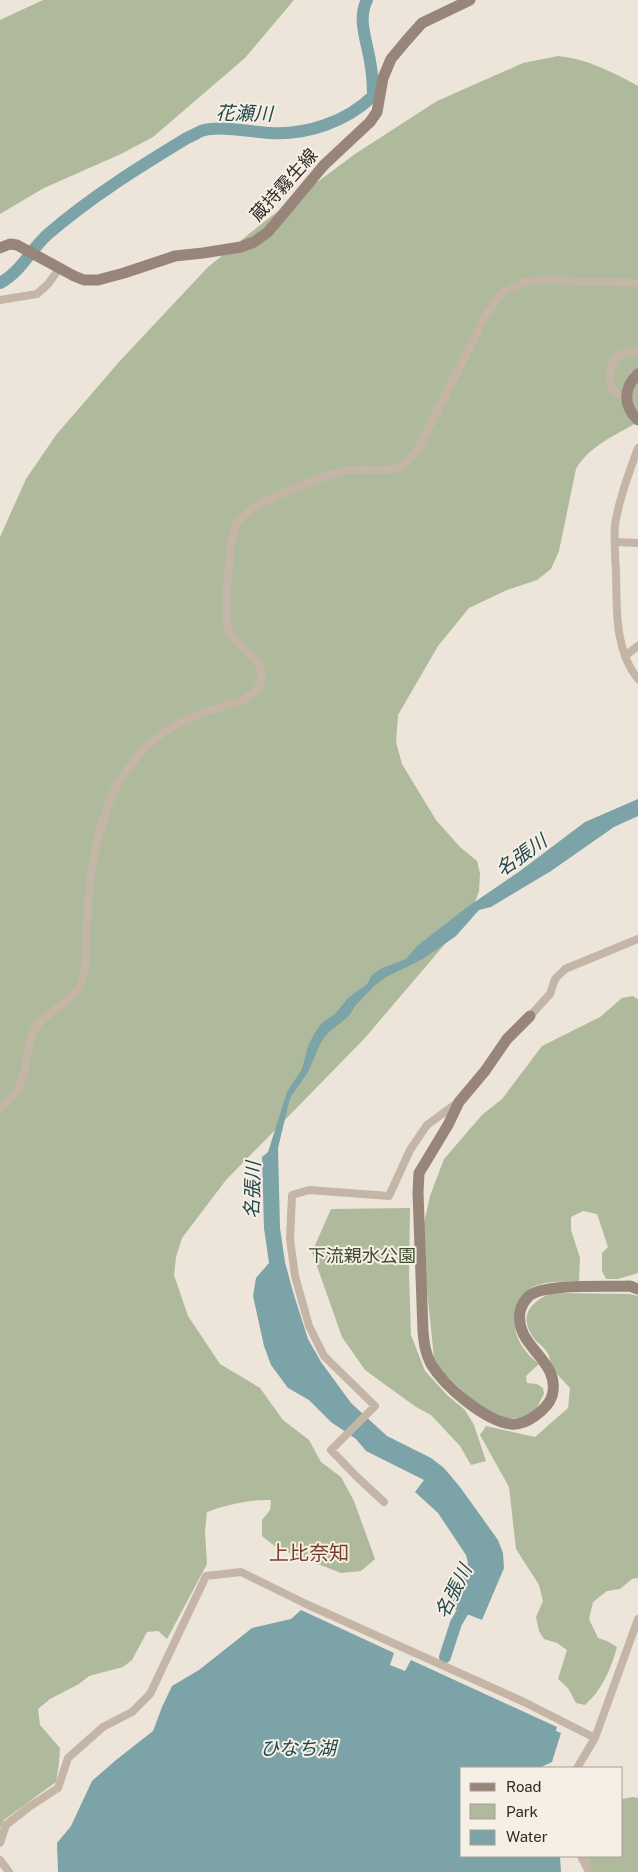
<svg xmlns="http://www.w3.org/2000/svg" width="638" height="1872" font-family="'Public Sans','Noto Sans JP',sans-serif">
	<rect width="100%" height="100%" fill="#ede5d9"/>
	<path fill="#afba9c" d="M43 0H294L245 58 153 137 121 154 44 188 0 214V20Z
		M558 56C588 59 612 72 638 86V422C616 435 589 446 576 469L559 551 551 569 537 580 507 590 469 608 438 646 398 715 396 742 402 764 436 820 460 847 477 861 480 873 479 891 473 908 451 937 364 1039 226 1180 182 1238 176 1257 174 1275 188 1316 220 1364 260 1388 283 1420 309 1440 321 1462 341 1477 354 1501 375 1559 361 1571 341 1573 277 1548 262 1536V1520L270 1510 271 1500C252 1499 224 1505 207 1512L205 1532 207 1564 167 1639 158 1631 147 1632 132 1660 123 1667 89 1676 79 1684 50 1699 38 1709 40 1725 60 1748 59 1763 56 1782 4 1820 0 1829V537L26 479 56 435 119 362 208 267 265 221 355 154 437 101 523 63Z
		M633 996 638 999V1273L618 1279H606L602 1271V1253L608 1247 597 1214 583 1211 571 1217V1230L580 1258 579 1282C563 1282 544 1280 530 1289 523 1293 519 1300 517 1307 509 1330 521 1350 539 1364L526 1376 527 1383 537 1384 543 1388 544 1394 536 1409 524 1418H501L478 1405 441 1371 434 1358 423 1251 424 1223 430 1196 444 1159 482 1115 502 1099 542 1046 600 1017 622 998Z
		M410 1208 409 1274 411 1335 425 1371 447 1395 465 1410 474 1425 486 1461 471 1465 460 1446 431 1415 416 1407 365 1370 342 1337 312 1252 331 1209Z
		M551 1293 629 1294 638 1296V1578L632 1579 620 1589 607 1591 593 1602 589 1619 598 1638 607 1641 617 1647C611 1669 602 1690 585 1705L576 1703 568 1688 558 1679 567 1650 557 1643 544 1639 539 1631 536 1617 543 1601 539 1585 516 1549 509 1487 480 1435 486 1426 535 1437 568 1408 570 1388C564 1381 557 1375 552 1367 550 1362 550 1356 547 1352 544 1348 540 1344 536 1341 518 1318 527 1304 551 1293Z
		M633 1797 638 1798V1872H592L586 1856H622V1799Z"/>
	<path fill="#7ca3a7" d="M638 799V816L614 827 551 871 491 907 479 910 456 936 423 959 386 977 374 986 355 1006 349 1016 329 1032 321 1042 308 1072 290 1098 278 1148 280 1228 285 1262 293 1292 308 1339 321 1362 351 1403 387 1436 431 1458 444 1468 460 1487 498 1540 503 1553 504 1568 482 1620 449 1607 468 1563 466 1555 438 1513 415 1492 424 1480 366 1451 356 1439 331 1422 309 1400 288 1388 271 1365 264 1346 253 1296 256 1278 269 1263 264 1228 262 1157 268 1152 287 1092 302 1069 308 1046 314 1034 322 1023 336 1013 348 998 367 984 372 975 382 968 406 959 417 946 466 908 520 871 585 822Z
		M301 1610 394 1653 390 1665 405 1671 411 1660 557 1727 556 1731 561 1733 552 1762 539 1768H462V1856H560L561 1872H58L57 1843 71 1826 92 1781 116 1760 153 1731 162 1707 172 1686 199 1670 252 1628 291 1619Z"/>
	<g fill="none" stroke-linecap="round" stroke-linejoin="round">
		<path stroke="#7ca3a7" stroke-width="12" d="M0 283C21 272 31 249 48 234 91 197 139 167 187 138 192 136 197 133 201 131 220 125 251 132 270 133 307 135 346 122 373 96 373 84 372 72 370 61 367 41 357 19 367 0
			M445 1657 456 1623 471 1598"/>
		<path stroke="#c4b5a7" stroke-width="8" d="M0 300 37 294 48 284 59 269
			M626 398C623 396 618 395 615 393 608 386 609 366 615 359 620 353 631 352 638 351
			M638 448C629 473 619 499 615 525 614 540 615 557 616 572 617 607 614 650 638 679
			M615 542 638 543
			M625 656 638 646
			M530 1016 550 994 555 979 565 969 638 939
			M0 1109C5 1103 12 1098 16 1092 27 1076 25 1056 31 1038 40 1010 70 1008 80 985 88 969 86 938 87 920 89 876 98 815 122 777 133 760 146 745 163 733 174 725 187 719 200 714 217 706 254 703 260 683 268 658 236 650 229 630 223 615 229 534 238 521 250 503 328 473 351 470 364 468 386 472 397 468 409 463 416 452 422 441L487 313 503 292 525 282 541 280 638 283
			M384 1502 357 1477 331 1450 375 1406 324 1356 309 1326 295 1276 290 1239 292 1195 309 1190 389 1196 410 1150 427 1125 457 1103
			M577 1768 595 1738
			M0 1843 6 1825 29 1807 58 1788 68 1758 103 1727 132 1712 150 1694 206 1576 241 1572 306 1604 524 1702 595 1738 638 1619
			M581 1856 589 1872
			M0 1860 9 1872"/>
		<path stroke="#978579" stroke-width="11" d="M0 248 10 244 17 245 74 276 84 280H98L124 273 175 256 203 253 241 247 254 242 268 232 324 165 370 122 377 112 383 78 391 59 406 41 422 23 470 0
			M638 374C623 388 623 406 638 420
			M530 1016 507 1039 485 1071 459 1102 448 1125 419 1173 418 1192 423 1331C424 1342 425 1353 431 1364 444 1386 485 1421 511 1424 520 1425 528 1421 535 1416 542 1411 549 1405 552 1396 562 1360 514 1347 520 1312 521 1306 525 1300 529 1296 545 1283 608 1287 630 1286L638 1289"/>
	</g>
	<g text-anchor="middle" stroke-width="4" stroke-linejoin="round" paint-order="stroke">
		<g font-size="18" fill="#312a26" stroke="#f6efe5">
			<text transform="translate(284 185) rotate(-48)" y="6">蔵持霧生線</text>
		</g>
		<g font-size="18" fill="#404c2e" stroke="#f6efe5">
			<text x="362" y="1262">下流親水公園</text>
		</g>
		<g font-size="19" font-style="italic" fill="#22484d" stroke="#f6efe5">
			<text transform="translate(244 113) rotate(1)" y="7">花瀬川</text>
			<text transform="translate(521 855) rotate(-35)" y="7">名張川</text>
			<text transform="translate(252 1190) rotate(-88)" y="7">名張川</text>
			<text transform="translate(453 1591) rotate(-63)" y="7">名張川</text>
			<text x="298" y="1755">ひなち湖</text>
		</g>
		<g font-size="20" fill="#763f2a" stroke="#f6efe5">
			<text x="309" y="1560">上比奈知</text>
		</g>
	</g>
	<rect x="460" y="1767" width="162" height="90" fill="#f6efe5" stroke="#a7a099"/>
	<rect x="470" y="1783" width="25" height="8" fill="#978579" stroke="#a7a099"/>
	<text x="506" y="1792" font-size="15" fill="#312a26">Road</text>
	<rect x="470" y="1804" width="25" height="15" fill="#afba9c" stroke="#a7a099"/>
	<text x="506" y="1817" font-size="15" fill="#312a26">Park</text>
	<rect x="470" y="1830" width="25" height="15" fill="#7ca3a7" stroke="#a7a099"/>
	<text x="506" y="1842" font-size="15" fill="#312a26">Water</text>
</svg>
